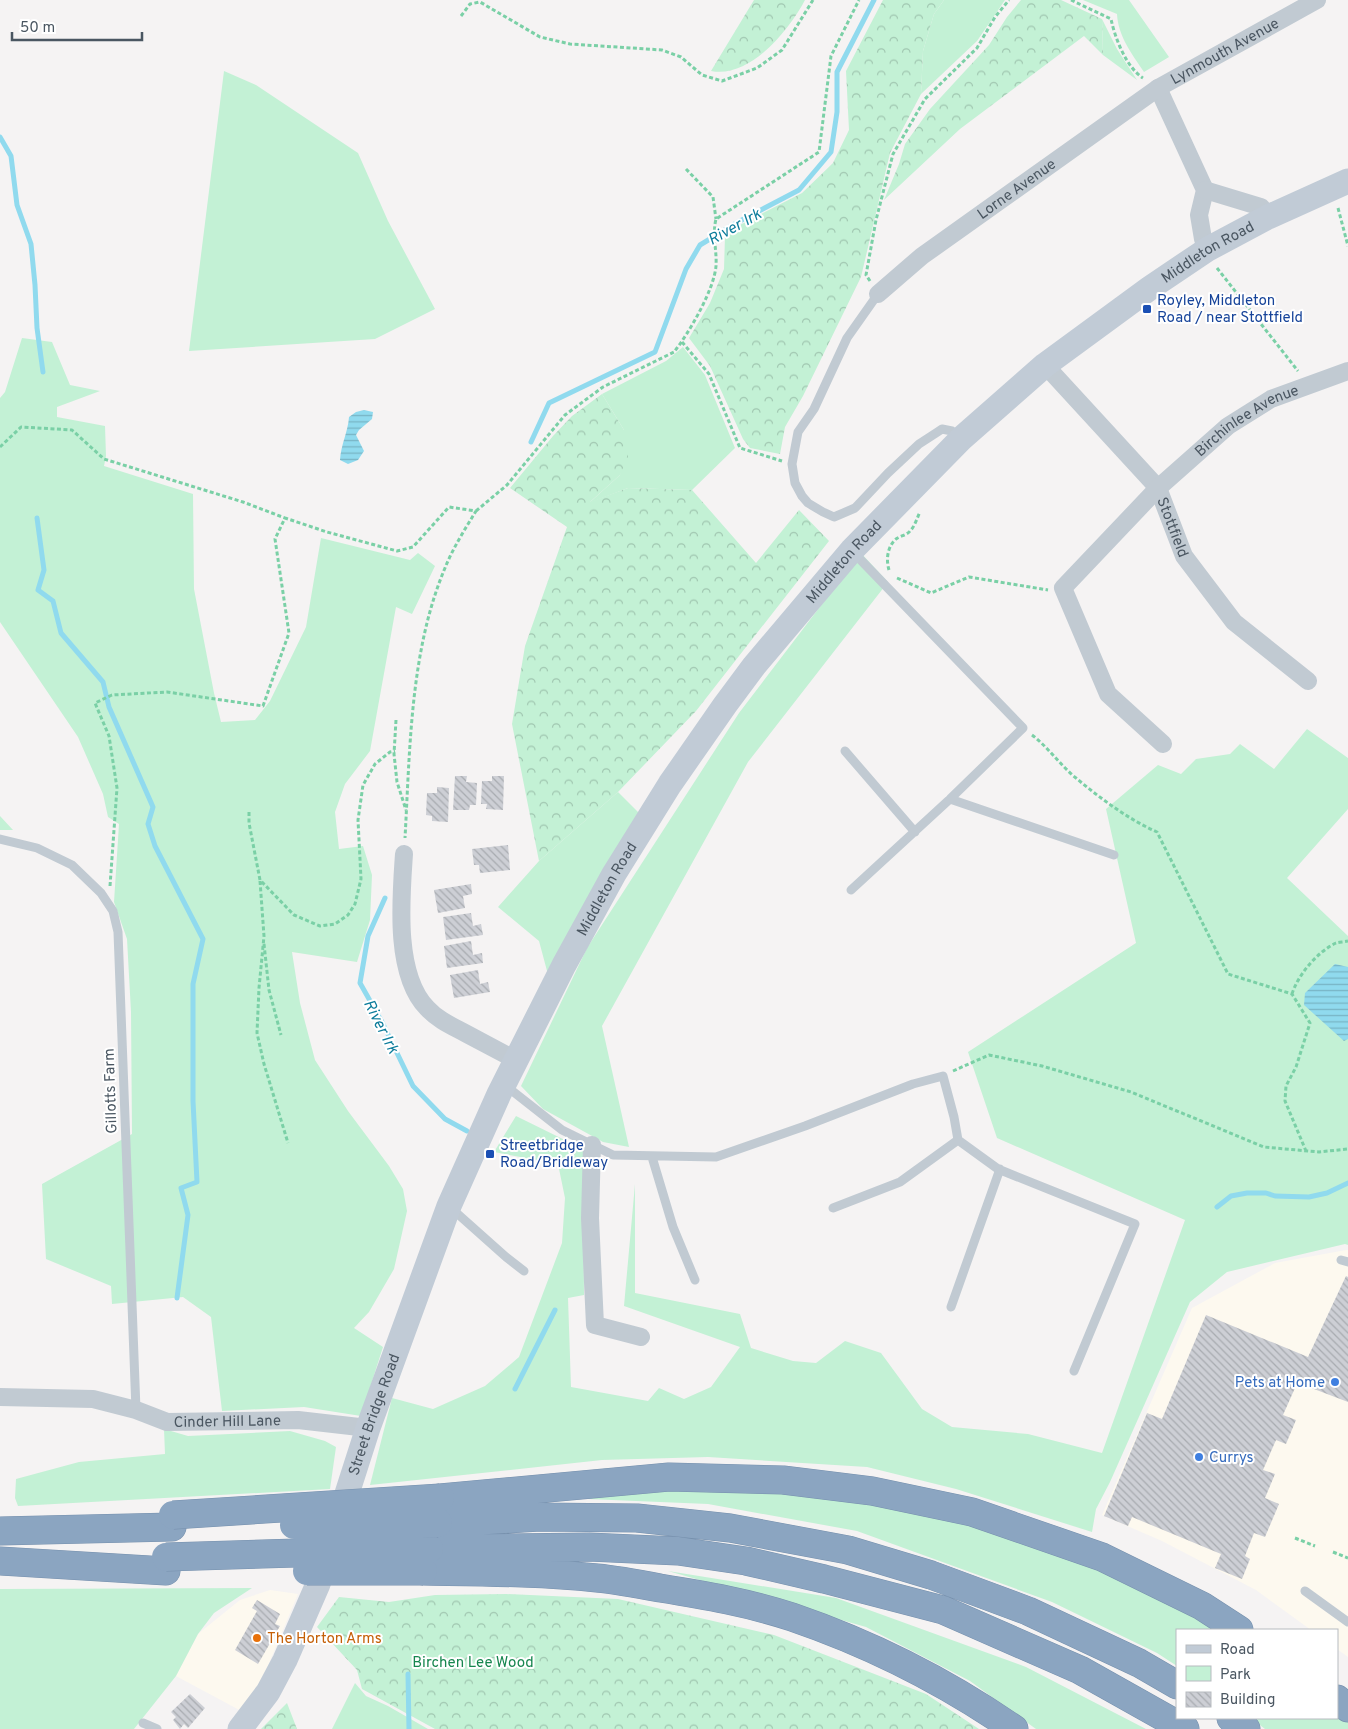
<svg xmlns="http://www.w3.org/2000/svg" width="1348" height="1729" font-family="Overpass,sans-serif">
	<defs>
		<pattern id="forest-crowns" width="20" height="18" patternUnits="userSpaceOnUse" patternTransform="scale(1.25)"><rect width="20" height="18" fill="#c3f1d5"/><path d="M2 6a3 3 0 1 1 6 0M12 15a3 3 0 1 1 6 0" fill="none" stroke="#a0c6b0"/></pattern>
		<pattern id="water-rules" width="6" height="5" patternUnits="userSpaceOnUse" patternTransform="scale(1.25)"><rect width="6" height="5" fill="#90daee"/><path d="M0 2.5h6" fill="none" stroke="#78b4c4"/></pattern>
		<pattern id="building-back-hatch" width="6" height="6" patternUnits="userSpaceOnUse" patternTransform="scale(1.25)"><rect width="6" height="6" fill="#cdcfd5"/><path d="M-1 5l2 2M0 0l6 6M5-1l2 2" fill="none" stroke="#a8abb0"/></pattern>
	</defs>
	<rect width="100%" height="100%" fill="#f5f3f3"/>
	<path fill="#fdf9ef" d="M1346 1250H1348V1657L1337 1649V1630H1311L1256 1590 1162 1541 1102 1515 1192 1308 1275 1263Z
		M270 1590 298 1594 261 1682 243 1712 176 1676 198 1634 240 1600Z"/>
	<path fill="#c3f1d5" d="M944 0H1005L977 41 921 94 923 51 934 14Z
		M1083 0H1129L1169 57 1144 72C1132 54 1118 36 1117 14Z
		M1102 19 1117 49 1137 80 1103 55Z
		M224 71 256 85 358 153 388 221 435 309 375 339 189 351Z
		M22 338 52 342 70 385 100 391 57 407V417L105 426 106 456 104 466 193 494 194 589 214 693 221 722 255 720 270 701 306 627 321 538 410 560 418 553 435 566 412 614 396 607 370 751 345 784 335 812 339 849 363 846 372 875 370 920 357 962 292 952 300 1003 315 1060 348 1111 389 1166 403 1189 407 1211 394 1269 369 1312 354 1328 383 1347 361 1416 304 1407 222 1411 211 1317 183 1297 112 1304 111 1286 46 1259 42 1184 132 1134 131 1012 127 939 114 902 119 824 108 817 103 794 78 737 0 622V398L5 392Z
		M683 347 705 375 735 448 692 490 628 488 589 503 620 475 624 430 602 394 666 361Z
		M861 553 888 582 748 762 602 1026 629 1147 603 1142 543 1109 521 1086 587 948 739 713Z
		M1307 729 1348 758V809L1287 878 1348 936V1245L1345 1244 1227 1272 1190 1302 1110 1482 1096 1509 1092 1532 956 1489 867 1467 708 1457 602 1460 370 1485 392 1398 433 1409 485 1386 519 1357 562 1243 565 1198 558 1164 494 1152 516 1116 583 1149 584 1295 568 1298 571 1387 648 1401 659 1388 684 1399 711 1387 740 1347 624 1306 635 1184V1293L740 1314 751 1348 793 1361 816 1363 845 1341 881 1353 922 1409 952 1427 1028 1434 1102 1453 1185 1220 997 1138 968 1052 1136 943 1106 809 1158 765 1181 774 1196 759 1230 754 1240 744 1274 769Z
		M618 792 639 813 550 982 539 941 498 907 539 861Z
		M0 816 13 830H0Z
		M164 1429 188 1436 290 1431 325 1441 336 1447 330 1489 18 1506 15 1498 16 1479 79 1462 165 1454Z
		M653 1489H792L870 1498 1042 1543 1184 1606 1221 1630H1177V1666L1157 1653 1052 1602 857 1531 708 1504 540 1497Z
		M668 1571 836 1598 1026 1667 1146 1729H1036L970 1681 866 1627Z
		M252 1588 214 1613 198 1634 176 1676 134 1729H0V1589Z
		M355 1683 366 1696 388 1706 428 1729H332Z
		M1337 1709 1348 1717V1729H1265L1251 1718H1337Z"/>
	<path fill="url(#forest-crowns)" d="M754 0H805C789 30 750 79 711 71Z
		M883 0H944L934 14 923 51 921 94 890 153 861 277 803 396 785 427 780 454 750 448 743 439 710 366 689 338 710 303 724 269 725 236 734 228 802 193 833 163 849 130 846 71Z
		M1021 0H1061L1102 19 1103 55 1084 36 960 129 884 200 899 164 905 144 930 109 989 45 1007 17Z
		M602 394 624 430 628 457 620 475 590 502 628 488 692 490 756 563 799 510 829 541 696 711 618 792 539 861 512 724 525 646 567 527 510 488 553 436 572 416Z
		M506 1594 618 1599 774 1635 926 1694 979 1729H435L362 1689 357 1670 317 1627 339 1597 389 1602 435 1595Z
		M287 1703 297 1729H261Z"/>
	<path fill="url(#water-rules)" d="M364 410 373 412 372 419 359 430 356 435 364 451 358 460 348 464 340 460C341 444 348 432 349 417L356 412Z
		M1335 964 1348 967V1039L1344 1041 1304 1005 1305 993Z"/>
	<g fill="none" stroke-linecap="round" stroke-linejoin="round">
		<path stroke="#90daee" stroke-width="5" d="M0 137 11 156 17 205 31 244 35 285 37 328 43 372
			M531 442 549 403 655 352 686 269 700 245 738 222 799 190 831 152 837 112V72L874 0
			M37 518 44 570 38 590 53 601 61 633 103 682 109 707 153 807 148 824 155 846 203 939 193 984V1101L197 1182 181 1188 188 1215 177 1298
			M385 898 368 936 360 983 382 1022 413 1086 445 1119 467 1131
			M1217 1207 1231 1196 1247 1193H1266L1275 1196 1309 1197 1327 1193 1348 1183
			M515 1389 555 1310
			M408 1674 409 1729"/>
	</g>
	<path fill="url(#building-back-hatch)" d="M455 776H467L466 782 477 783 476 805H470L469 810H453Z
		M492 776H504L503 810 486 809 487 804H481L482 781H492Z
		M437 787 449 788 448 822 432 821V816L426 815 427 793H437Z
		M508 845 510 870 480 873 479 865H474L472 849Z
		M471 884 472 894 463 896 465 908 438 913 434 890Z
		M471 913 473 926 481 924 483 935 446 940 443 917Z
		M471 941 473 955 482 953 483 963 447 968 444 946Z
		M478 970 480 984 488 982 490 992 454 998 450 975Z
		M1346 1276 1348 1277V1402L1301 1384 1299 1379 1283 1415 1296 1420 1286 1444 1276 1440 1263 1470 1275 1474 1265 1498 1279 1504 1265 1537 1254 1533 1245 1556 1250 1559 1242 1579 1215 1568 1221 1554 1132 1517 1128 1526 1104 1516 1147 1413 1162 1419 1206 1315 1308 1357Z
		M257 1600 280 1614 275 1624 280 1626 258 1664 235 1650 257 1611 252 1608Z
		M190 1694 205 1708 188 1728 184 1724 180 1729 173 1720 176 1717 171 1712Z"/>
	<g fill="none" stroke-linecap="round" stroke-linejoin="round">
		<g stroke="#7690ad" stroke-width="29">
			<path id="motorway" d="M440 1498 669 1477 783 1480 872 1491 972 1512 1102 1557 1202 1606 1239 1630
				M438 1523 540 1517 637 1518 730 1528 848 1550 931 1575 1028 1611 1139 1663 1177 1685
				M0 1531 172 1527
				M429 1549 589 1547 678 1551 746 1561 824 1579 943 1610 1080 1670 1185 1729
				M0 1561 166 1571
				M423 1571C481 1572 539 1572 597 1578 618 1580 639 1584 660 1588 704 1595 750 1603 792 1617 871 1644 946 1682 1014 1729
				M1337 1699 1348 1708
				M1231 1718 1246 1729"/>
		</g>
		<path stroke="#7ad0a6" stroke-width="3" stroke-dasharray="4 2.5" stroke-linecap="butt" d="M1071 0 1111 19C1115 38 1126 67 1143 78
			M461 16 470 4 480 2 540 37 570 44 662 50 681 57 702 75 722 81 757 68 782 50 813 0
			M686 169 713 197 716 219
			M1338 208 1348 246
			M1217 268 1298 371
			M870 281 866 275 876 220 893 154 925 99 977 48 995 17 1009 0
			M682 342 709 374 740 448 782 461
			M0 447 21 427 72 430 104 459 243 502 285 518
			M476 511 507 485 565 415 603 387 674 352C689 333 714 290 716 266 717 250 712 235 716 219L819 152 831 56 859 0
			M889 570C886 560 887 547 896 539 900 536 907 535 910 531 915 526 917 518 920 512
			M897 578 931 593 969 577 1048 590
			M396 720 394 754 397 782 406 810
			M1032 735C1048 747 1060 765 1076 778 1101 799 1128 819 1157 832L1228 974 1292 994 1310 1023 1296 1067 1286 1086 1285 1101 1306 1151
			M249 812V823L260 880 294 915 320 926 335 924 348 915 355 904 361 879 358 820 363 785 375 764 390 752 395 751
			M260 881 264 936 259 988 257 1033 264 1064 288 1143
			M110 886 117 788 109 736 95 703 112 695 167 692 263 706 289 633 275 539 285 518 327 532 397 551 413 547 449 507 476 511C465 529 453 548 445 568 410 651 410 749 405 838
			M264 944 269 990 281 1035
			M1292 994C1298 975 1317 952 1336 943 1339 942 1344 942 1348 941
			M953 1071 989 1055 1042 1066 1131 1092 1264 1147 1319 1152 1348 1149
			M1295 1538 1315 1546
			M1333 1552 1348 1558"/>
		<path stroke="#c1cad2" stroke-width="9" d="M878 294 847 338 814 409 798 432 792 464 795 483 802 496 808 503 823 512 834 517 855 508 888 473 919 444 936 433 942 429 952 431 960 437
			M845 751 915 832
			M950 799 1114 855
			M0 839 37 848 72 865 101 893 113 911 118 932 136 1410
			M851 890 950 799 1023 728 853 552
			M506 1086 562 1130 613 1155 716 1157 805 1126 913 1084 943 1076 954 1117 958 1140 998 1169 1135 1224 1074 1371
			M652 1157 673 1227 695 1280
			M451 1208 506 1257 524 1271
			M833 1208 900 1182 958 1140
			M1341 1260 1348 1262
			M951 1307 1000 1169
			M1305 1591 1348 1622
			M143 1723 157 1729"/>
		<g stroke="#c1cad2" stroke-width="18">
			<path d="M1158 88 1205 190 1199 215 1203 239 1208 249"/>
			<path d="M1205 190 1261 207 1268 217"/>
			<path id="s1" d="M878 294 922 256 1158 88 1317 0"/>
			<path id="s2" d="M1045 365 1158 488 1184 556 1234 622 1308 681"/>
			<path id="s3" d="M1163 744 1108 694 1063 588 1158 488 1228 426 1271 399 1348 371"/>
			<path d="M404 854C401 898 394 974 427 1008 438 1020 452 1026 465 1033 482 1042 499 1051 516 1060"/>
			<path d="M592 1145 590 1218 595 1325 641 1337"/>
			<path id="s4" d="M0 1397 93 1399 136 1410 167 1422 298 1420 368 1428"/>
		</g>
		<path stroke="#c1cbd6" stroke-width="25" id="s5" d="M240 1729 268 1692 285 1660 318 1584 368 1428 449 1206 499 1094 564 965 614 874 670 784 725 705 754 666 852 550 962 438 1045 365 1150 288 1208 249 1268 217 1348 181"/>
		<use href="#motorway" stroke="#8ba5c1" stroke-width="28"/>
		<g stroke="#7690ad" stroke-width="29" stroke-linecap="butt">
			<path id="motorway-bridge" d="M173 1515 440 1498
				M294 1525 438 1523
				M166 1557 429 1549
				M307 1571H423"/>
		</g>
		<use href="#motorway-bridge" stroke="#8ba5c1" stroke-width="28"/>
	</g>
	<g fill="#1a4fb4" stroke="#fff" stroke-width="2">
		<rect x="1142" y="304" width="10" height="10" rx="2.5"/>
		<rect x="485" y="1149" width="10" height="10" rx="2.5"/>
	</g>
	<g fill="#3f7fe0" stroke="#fff" stroke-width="2">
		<circle cx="1335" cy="1382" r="5"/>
		<circle cx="1199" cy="1457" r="5"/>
	</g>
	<circle fill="#e8710a" stroke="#fff" stroke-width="2" cx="257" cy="1638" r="5"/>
	<g text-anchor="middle" stroke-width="4" stroke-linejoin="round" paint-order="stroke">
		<g font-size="15" fill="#4a5661" stroke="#fff">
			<text dy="5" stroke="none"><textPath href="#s1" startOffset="424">Lynmouth Avenue</textPath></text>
			<text dy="5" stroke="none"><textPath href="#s1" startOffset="174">Lorne Avenue</textPath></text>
			<text dy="5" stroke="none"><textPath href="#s5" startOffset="1805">Middleton Road</textPath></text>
			<text dy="5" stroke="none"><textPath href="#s3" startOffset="440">Birchinlee Avenue</textPath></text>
			<text dy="5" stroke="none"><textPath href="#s2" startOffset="209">Stottfield</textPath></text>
			<text dy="5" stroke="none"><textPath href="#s5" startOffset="1325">Middleton Road</textPath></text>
			<text dy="5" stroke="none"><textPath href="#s5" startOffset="920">Middleton Road</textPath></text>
			<text transform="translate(110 1091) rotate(-92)" y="5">Gillotts Farm</text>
			<text dy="5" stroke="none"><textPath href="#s5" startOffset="344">Street Bridge Road</textPath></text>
			<text dy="5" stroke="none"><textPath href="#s4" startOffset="231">Cinder Hill Lane</textPath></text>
		</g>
		<g font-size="15" fill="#164399" stroke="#fff" text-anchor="start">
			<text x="1157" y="305">Royley, Middleton<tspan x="1157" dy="17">Road / near Stottfield</tspan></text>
			<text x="500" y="1150">Streetbridge<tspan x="500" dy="17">Road/Bridleway</tspan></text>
		</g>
		<g font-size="15" fill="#366cbe" stroke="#fff" text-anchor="end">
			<text x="1325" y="1387">Pets at Home</text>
			<text x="1209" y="1462" text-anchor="start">Currys</text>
		</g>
		<g font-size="15" fill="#c56008" stroke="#fff" text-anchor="start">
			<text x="267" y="1643">The Horton Arms</text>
		</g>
		<g font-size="15" fill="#17864f" stroke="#fff">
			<text x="473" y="1667">Birchen Lee Wood</text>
		</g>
		<g font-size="16" font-style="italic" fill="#0c7c9b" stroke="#fff">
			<text transform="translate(734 226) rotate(-29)" y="6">River Irk</text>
			<text transform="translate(382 1026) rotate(63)" y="6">River Irk</text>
		</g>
	</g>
	<rect x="1176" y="1629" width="162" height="90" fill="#ffffff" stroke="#b7bbc0"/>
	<rect x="1186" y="1645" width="25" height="8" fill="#c1cbd6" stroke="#b7bbc0"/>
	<text x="1220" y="1654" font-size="15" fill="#4a5661">Road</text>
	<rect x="1186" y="1666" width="25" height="15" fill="#c3f1d5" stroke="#b7bbc0"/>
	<text x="1220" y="1679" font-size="15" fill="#4a5661">Park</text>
	<rect x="1186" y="1692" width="25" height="15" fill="url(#building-back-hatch)" stroke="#b7bbc0"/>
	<text x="1220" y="1704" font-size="15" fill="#4a5661">Building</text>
	<path d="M12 32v8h130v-8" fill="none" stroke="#4a5661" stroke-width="2.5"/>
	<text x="20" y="32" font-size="15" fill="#4a5661" stroke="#ffffff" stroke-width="4" paint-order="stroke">50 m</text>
</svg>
